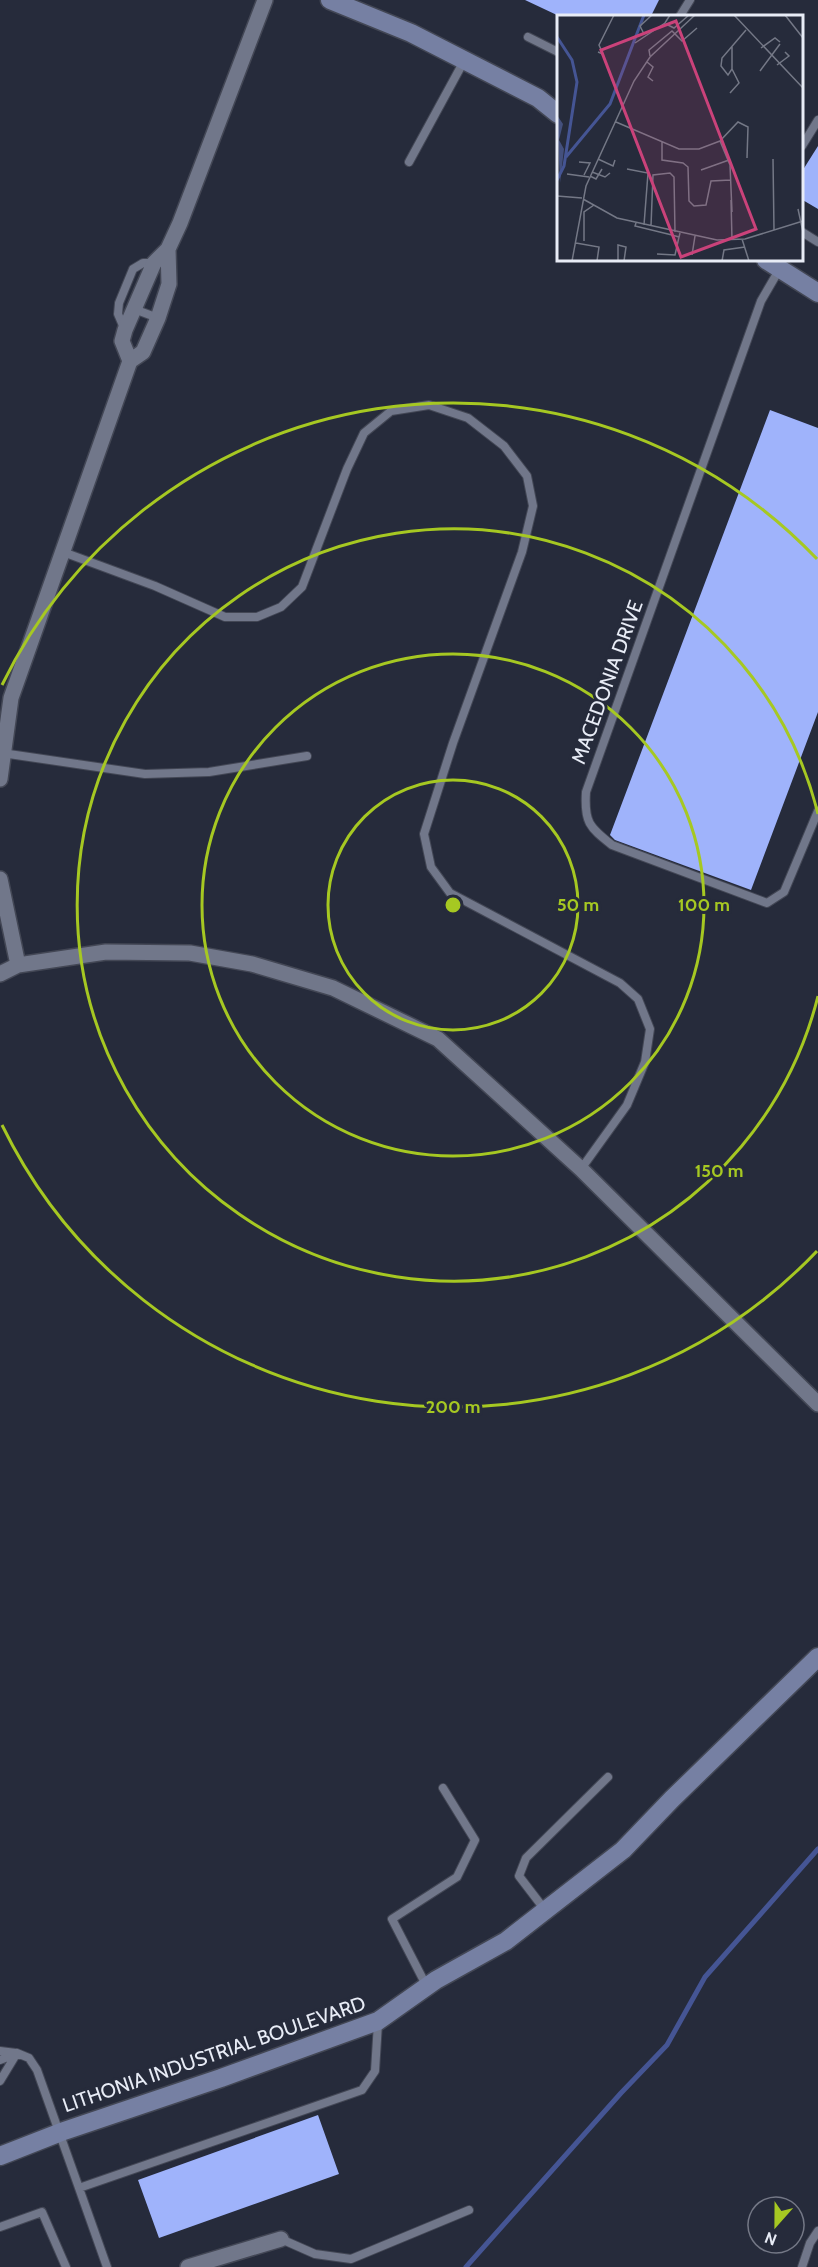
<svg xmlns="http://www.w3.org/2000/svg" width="818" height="2267" font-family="Cabin,sans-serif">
	<rect width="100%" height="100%" fill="#262b3b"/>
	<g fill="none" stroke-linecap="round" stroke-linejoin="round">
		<path stroke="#455594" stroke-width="5" d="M466 2267 621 2093 667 2045 705 1977 818 1849"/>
	</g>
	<path fill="#9fb3fb" d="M525 0H659L651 16H559Z
		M818 146V209L801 199V173Z
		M770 410 818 428V712L751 890 615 840 610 835Z
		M318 2115 339 2174 159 2238 138 2180Z"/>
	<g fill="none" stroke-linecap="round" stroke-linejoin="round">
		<g stroke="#434755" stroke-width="10">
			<path id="lane" d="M680 16 690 0
				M528 37 558 52
				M802 146 818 120
				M409 162 464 61
				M802 232 818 242
				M779 270 761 301 586 792C584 822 589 827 612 845L767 903 784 892 818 811
				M134 309 158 318
				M124 328 118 314 119 303 133 269 143 263H154
				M63 552 155 586 225 617H257L281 607 302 587 347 469 364 433 391 411 429 405 468 418 504 446 527 476 533 506 522 552 453 743 424 834 431 867 450 893 620 983 638 999 650 1029 645 1062 627 1105 581 1169
				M2 753 145 774 209 772 307 756
				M545 1910 519 1876 526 1858 608 1777
				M426 1985 392 1919 457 1877 475 1840 443 1788
				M0 2051 16 2053
				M0 2060 17 2053 29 2058 37 2070 79 2188 362 2090 375 2071 378 2023
				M0 2081 17 2053
				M79 2188 107 2267
				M0 2227 42 2212 66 2267
				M281 2239 315 2254 351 2259 469 2210
				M802 2267 810 2243 818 2231"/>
		</g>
		<g stroke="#434755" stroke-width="18">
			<path id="street" d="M130 361 122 341 125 330 154 263 168 249 180 223 265 0
				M0 779 11 698 130 361 143 352 158 318 169 284 168 249
				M0 879 18 965 0 974
				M18 965 106 952 190 953 252 964 333 988 438 1039 581 1169 818 1404
				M188 2267 281 2239"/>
		</g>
		<g stroke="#434755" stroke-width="21">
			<path id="secondary" d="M330 0 411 33 538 98 558 114
				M766 260 818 293
				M0 2156 61 2132 221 2078 378 2021 436 1980 506 1941 623 1850 672 1799 818 1657"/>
		</g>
		<use href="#lane" stroke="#71778a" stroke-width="8"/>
		<use href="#street" stroke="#71778a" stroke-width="15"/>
		<use href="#secondary" stroke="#7680a3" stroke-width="18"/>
	</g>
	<g fill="none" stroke="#a6c822" stroke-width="3">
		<circle cx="453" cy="905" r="125"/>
		<circle cx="453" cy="905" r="251"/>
		<path d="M818 996A376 376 0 1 1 818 814"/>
		<path d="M817 1251A502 502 0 0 1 2 1125M2 685A502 502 0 0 1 817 559"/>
	</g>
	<g text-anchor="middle" stroke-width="6" stroke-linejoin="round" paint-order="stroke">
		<g font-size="20" fill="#e8ecf6" stroke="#262b3b">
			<text transform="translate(607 682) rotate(-70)" y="7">MACEDONIA DRIVE</text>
			<text transform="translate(214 2054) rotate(-19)" y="7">LITHONIA INDUSTRIAL BOULEVARD</text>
		</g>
	</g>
	<g transform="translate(557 15)">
		<rect width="246" height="246" fill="#262b3b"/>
		<path d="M0 100 6 109 2 125 7 134 3 168Z" fill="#44507d"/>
		<path fill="none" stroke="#455594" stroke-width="3" d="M0 22 15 45 20 67 7 151 0 165M9 142 53 89 87 0"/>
		<path fill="none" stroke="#747886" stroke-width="1.5" d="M177 0 246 73M228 0 246 23M109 9 117 13 132 0M87 19 83 11 95 0M78 28 108 8 113 0M175 32V54L171 60 164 51 165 43 189 15M204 33 218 23 223 27M41 37 46 39 42 30 57 0M93 41 92 35 115 16 125 26 140 13M90 47 96 52 91 62 96 66M220 50 232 41 228 37M203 56 223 29M173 78 182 68 175 54M59 107 122 134H142L163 126M105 127V145L126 148 131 152 132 186 137 191 149 190 154 166 174 165M41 144 56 151 58 145M216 144 217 215M22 147 33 148 27 160M70 154 91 158 87 210M144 155 172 145M35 157 48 162 53 158M10 159 32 162M33 161 39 164 45 154M0 181 25 183M26 184 60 203 160 225 188 224 246 206M174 185 175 225M241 194 246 217M175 197 173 150 163 126 181 107 191 112 190 143M79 208 78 211 115 220 122 222 123 218M94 211 96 160 113 158 117 162 118 217M185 224 192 246M27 226V197L37 190M19 228 42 232 40 246M100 239 118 240 122 222M135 240 138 221M15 246 29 171 77 66 93 42 138 0M61 246V230L69 232 67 246M165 246 167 235 188 232"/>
		<path fill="#ca427a" fill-opacity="0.15" stroke="#ca427a" stroke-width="3" d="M119 6 199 214 124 242 44 35Z"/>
		<rect width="246" height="246" fill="none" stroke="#e8ecf6" stroke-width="3"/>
	</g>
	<circle cx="453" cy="905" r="9" fill="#a6c822" stroke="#262b3b" stroke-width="3"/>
	<g font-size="18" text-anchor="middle" font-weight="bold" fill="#a6c822" stroke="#262b3b" stroke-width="6" stroke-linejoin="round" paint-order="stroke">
		<text x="578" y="911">50 m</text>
		<text x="704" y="911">100 m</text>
		<text x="719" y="1177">150 m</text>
		<text x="453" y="1413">200 m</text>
	</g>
	<g transform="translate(776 2225) rotate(201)"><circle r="28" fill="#262b3b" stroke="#747886" stroke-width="1.5"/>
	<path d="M0-4.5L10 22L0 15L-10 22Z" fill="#a6c822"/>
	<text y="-9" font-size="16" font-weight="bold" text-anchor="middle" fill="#e8ecf6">N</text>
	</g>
</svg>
